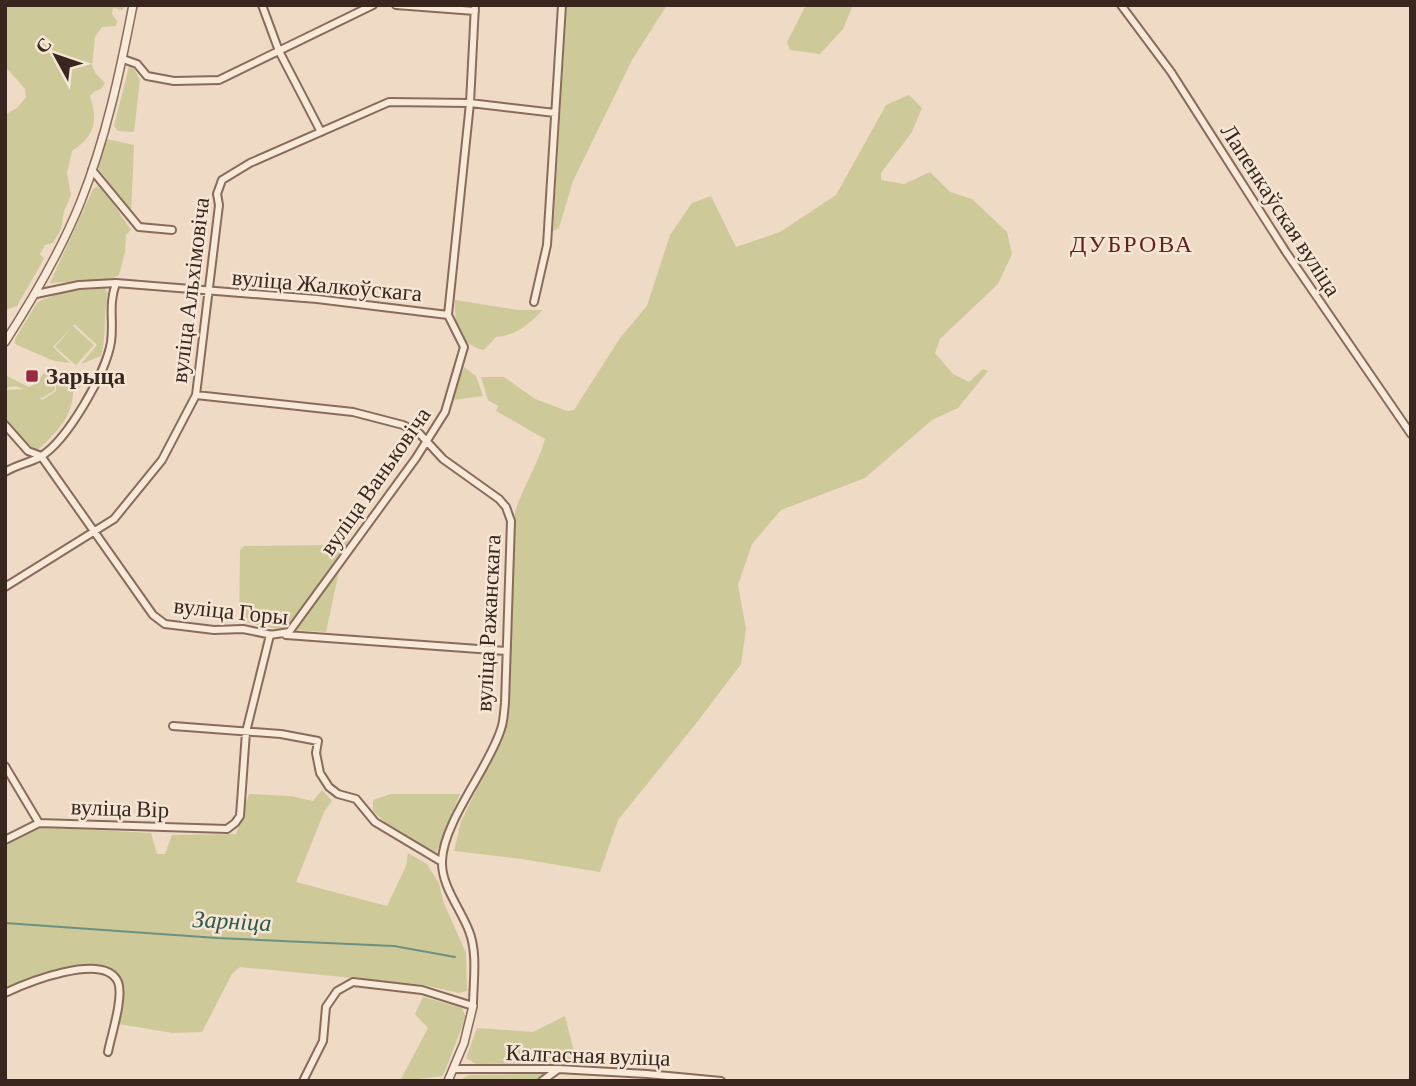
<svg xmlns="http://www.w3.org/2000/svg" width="1416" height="1086" font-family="'Crimson Pro',serif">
	<rect width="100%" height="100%" fill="#eedac5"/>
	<path fill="#cdc999" d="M5 5H126L122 10 113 8 112 14 117 21 116 26 102 27 95 37 92 66 96 74 105 83 101 89 95 91 90 96C98 122 95 136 72 151L67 173 71 195 64 211 61 229 53 243 45 245 40 254 44 259 17 306 5 310V115L18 107 26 97 25 89 5 66Z
		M567 5H667L632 60 573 181 559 228 553 231Z
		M806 5H853L843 29 820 54 790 50 787 42Z
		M129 67 134 69 140 80 134 132 118 131 114 126Z
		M909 95 922 108 912 132 881 173V180L904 184 930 172 950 192 972 199 1007 232 1012 254 998 284 940 339 935 353 953 374 969 382 983 369 988 371 958 408 932 420 865 478 781 510 752 544 738 585 746 629 741 664 698 721 618 820 600 872 522 859 454 851 461 822 508 723 515 512C523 486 538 465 545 439L496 411 498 406 488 400 481 377H504L535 399 567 411 574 410 620 338 647 306 670 235 692 203 711 196 736 247 780 232 836 195 886 105Z
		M106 139 134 145 131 212 98 168Z
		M98 186 112 202 131 230 126 235 125 252 119 275 111 279 50 283 93 189Z
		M104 288 108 293C103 314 107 335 101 356L81 364 97 345 74 324 73 326 94 345 76 365 55 347 73 326 53 347 70 363 54 361 15 344V339L37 303 42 300 62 292Z
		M455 300 518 310H543C526 326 519 334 496 337L484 350C459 345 454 323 455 300Z
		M464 367 476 376 483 396 452 400Z
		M72 372 80 376 83 385 73 392C72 419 55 433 37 451L25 443 5 420V390L24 389 15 386 5 388V375L29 387 35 384 44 373 55 374V390L42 398 39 397 42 400 56 391V373Z
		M350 540 290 624 283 630 239 621 240 550 244 546 333 545Z
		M352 549H355L339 571 326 632 297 630 296 627Z
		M322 790 332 801 324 812 296 882 387 906 406 866 408 853 427 864 439 883 443 901 466 953 467 991 459 993 424 985 240 967 232 974 202 1032 173 1033 119 1024 125 988 110 968C75 962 37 972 5 988V845L41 827 151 833 157 854H165L172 835 236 834 249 794 291 796 313 801Z
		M391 794H460L436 853 393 830 373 811V800Z
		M423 997 462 1008 466 1017 443 1076 400 1081 428 1028 415 1014Z
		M565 1016 577 1063 476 1064 466 1058 477 1028 533 1032Z
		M545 1074 534 1081H458L469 1075Z"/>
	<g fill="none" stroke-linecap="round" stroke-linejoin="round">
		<path stroke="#6d9081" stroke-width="2" d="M5 923 217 938 394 946 455 957"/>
		<g stroke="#896b5b" stroke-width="10">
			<path id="minor" d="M262 5 279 51 321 132
				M396 5 475 11
				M1121 5 1171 72 1286 252 1411 434
				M123 59 137 64 147 76 174 81 219 80 373 5
				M92 170 139 227 172 230
				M36 294 79 285 116 283 317 299 448 315
				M534 302 547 245 562 5
				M196 395 353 412 403 425 419 433 443 459 499 499 506 507 511 521 505 703C504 711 504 721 501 729 489 768 443 822 442 861 441 886 461 909 469 931 478 953 473 983 473 1006L422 990 353 982 337 991 326 1007 323 1041 303 1081
				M5 425 28 451 41 456 153 615 165 624 214 630 243 629 272 635
				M5 472C16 465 29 463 40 457 67 441 106 373 111 342 114 320 108 306 116 283
				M5 587 114 519 162 460 196 395 219 205 217 194 222 180 250 163 389 102 470 103 555 113
				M286 635 506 651
				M173 726 281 734 318 741 316 753 320 773 329 787 338 794 356 799 375 822 442 862
				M5 766 39 823
				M5 840 39 823 227 829 235 823 240 816 246 732 270 635 289 632 416 458 445 412 464 347 448 315 470 103 475 5
				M5 993C26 983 104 951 118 982 124 997 111 1036 108 1052
				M454 1069H558L647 1074 721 1081
				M542 1081 557 1070"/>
		</g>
		<g stroke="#896b5b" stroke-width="10">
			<path id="tertiary" d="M5 342C34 297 61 251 81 201 106 138 120 72 133 5
				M448 1081 464 1043 473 1006"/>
		</g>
		<use href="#minor" stroke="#f9e9d8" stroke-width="6"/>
		<use href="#tertiary" stroke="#f9e9d8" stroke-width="7"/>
	</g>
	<rect fill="#982b40" stroke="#f6e6d5" stroke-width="2.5" x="25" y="369" width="14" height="14" rx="3.5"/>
	<g text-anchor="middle" stroke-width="5" stroke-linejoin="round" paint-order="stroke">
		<g font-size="23" fill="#39271f" stroke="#f6e6d5">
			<text transform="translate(1281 210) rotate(57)" y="8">Лапенкаўская вуліца</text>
			<text transform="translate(327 285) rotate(5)" y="8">вуліца Жалкоўскага</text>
			<text transform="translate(190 290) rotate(-83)" y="8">вуліца Альхімовіча</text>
			<text transform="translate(375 481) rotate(-55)" y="8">вуліца Ваньковіча</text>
			<text transform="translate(231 611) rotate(6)" y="8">вуліца Горы</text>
			<text transform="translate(488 623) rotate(-87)" y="8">вуліца Ражанскага</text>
			<text transform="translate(120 808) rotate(2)" y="8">вуліца Вір</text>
			<text transform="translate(588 1055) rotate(2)" y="8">Калгасная вуліца</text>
		</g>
		<g font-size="23" font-weight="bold" fill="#39271f" stroke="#f6e6d5" text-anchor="start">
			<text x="46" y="384">Зарыца</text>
		</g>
		<g font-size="24" letter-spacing="2" fill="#66201e" stroke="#f6e6d5">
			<text x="1132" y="252">ДУБРОВА</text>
		</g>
		<g font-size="24" font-style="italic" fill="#2e594e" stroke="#f6e6d5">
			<text transform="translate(232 921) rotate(3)" y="8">Зарніца</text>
		</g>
	</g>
	<rect width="1416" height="1086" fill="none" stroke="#39271f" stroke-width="14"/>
	<g transform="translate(56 56) rotate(310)" stroke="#f6e6d5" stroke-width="5" paint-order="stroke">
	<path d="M0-5L12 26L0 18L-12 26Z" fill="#39271f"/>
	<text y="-10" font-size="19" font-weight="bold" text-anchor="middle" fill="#39271f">С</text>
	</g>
</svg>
